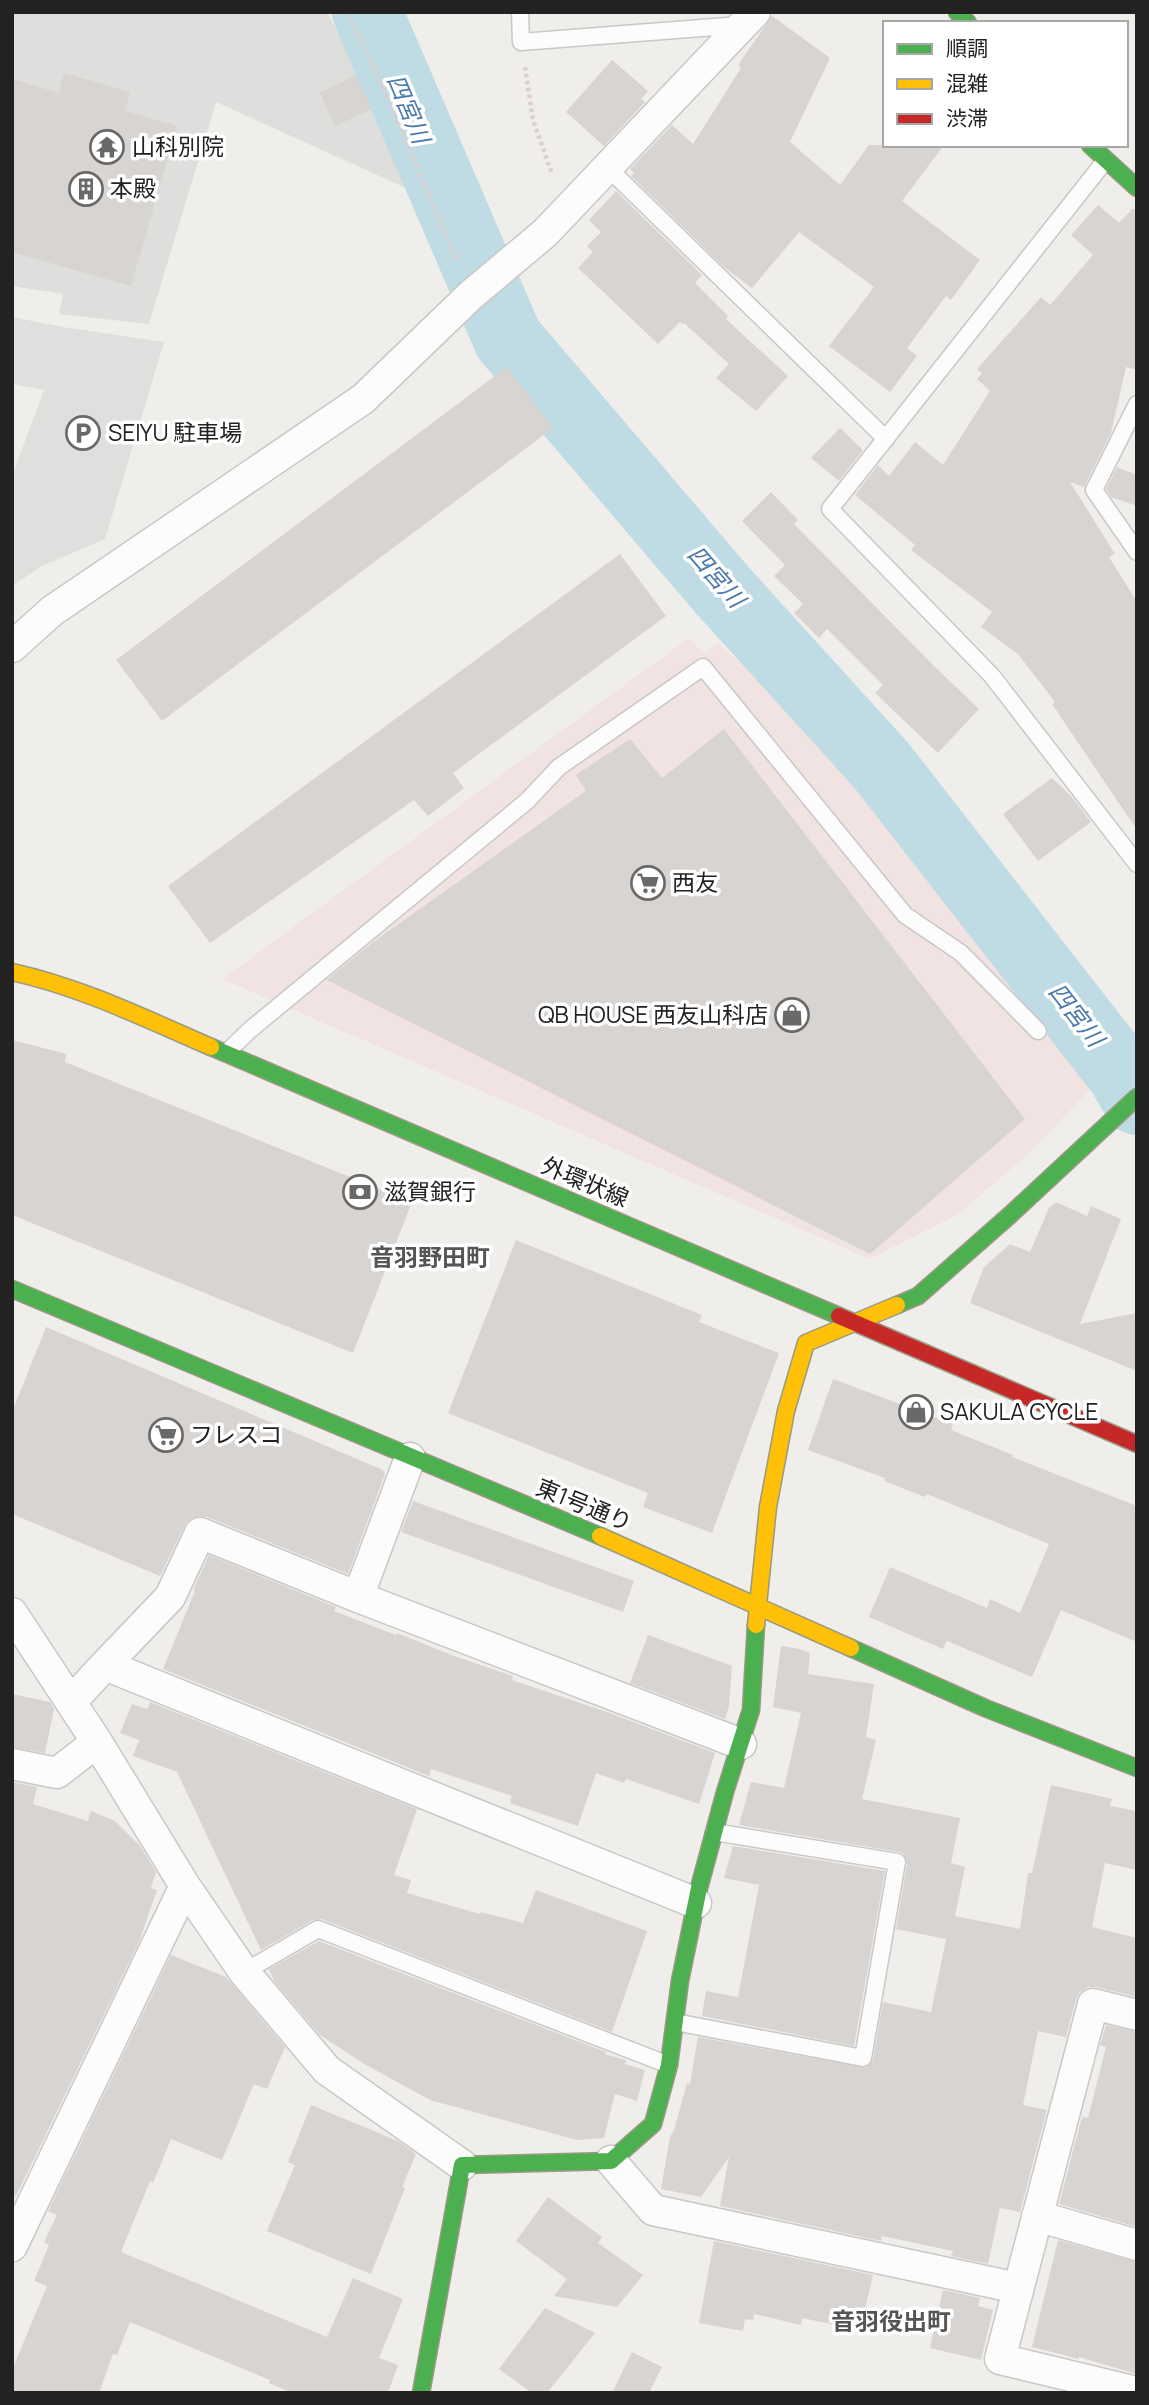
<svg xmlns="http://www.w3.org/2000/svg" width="1149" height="2405" font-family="Manrope,'Noto Sans JP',sans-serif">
	<rect width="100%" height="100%" fill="#f0eeeb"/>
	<path fill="#f1e3e1" d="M689 638 704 654 718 643 762 683 866 787 1099 1081 1024 1158 958 1214 870 1259 222 979Z"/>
	<path fill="#dededc" d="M12 12H327L381 118 406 176V188L216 102 149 324 59 314 63 294 12 286Z"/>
	<path fill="#e0dfde" d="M12 317 63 327 164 342 105 539 42 566 12 586V476L44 390 12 384Z"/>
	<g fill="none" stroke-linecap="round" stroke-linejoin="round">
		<path stroke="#bfdbe3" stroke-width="70" d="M367 12 508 339 723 591 881 765 1122 1074 1137 1100"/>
	</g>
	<path fill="#d7d4d2" d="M772 16 830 58 790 142 840 185 869 145H944L902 201 980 260 951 300 946 296 907 348 917 356 890 392 829 346 874 287 799 232 752 288 724 267 631 176 634 173 630 169 672 125 693 144 741 68 738 65Z
		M612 60 648 91 641 99 645 102 604 146 566 112Z
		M64 73 130 92 125 111 177 126 131 286 12 252V79L59 93Z
		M356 75 372 109 335 126 320 93Z
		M616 191 702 275 695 283 728 316 726 319 788 376 756 411 716 378 729 364 684 323 683 324 680 322 658 344 578 268 593 252 587 246 601 232 589 220Z
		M1098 205 1119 223 1132 209H1137V370L1126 367 1111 433 1084 487 1070 482 1115 554 1109 557 1137 602V830L1052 704 1055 702 1018 654 981 627 992 612 911 550 915 545 855 495 878 465 889 476 915 442 943 465 990 391 977 379 982 373 977 369 1041 297 1050 305 1093 255 1071 235Z
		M507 367 553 428 162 721 116 660Z
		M840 428 863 450 839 481 811 458Z
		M1117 467 1137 475V506L1111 497 1106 489Z
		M771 492 798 520 794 524 934 666 979 709 938 753 875 693 883 685 827 629 819 638 794 613 803 604 774 576 785 565 742 521Z
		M620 554 666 616 453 773 464 788 428 816 414 800 210 943 168 886Z
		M724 729 1025 1119 870 1254 327 980 372 943 586 791 576 775 630 739 662 778Z
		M1052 778 1071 796 1091 822 1038 861 1003 814Z
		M12 1040 66 1054 65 1062 412 1202 353 1353 12 1215Z
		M1056 1202 1087 1216 1091 1206 1121 1219 1080 1324 1137 1313V1371L970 1303 984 1267 1010 1244 1030 1252 1049 1208Z
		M516 1240 702 1315 699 1322 779 1353 712 1533 643 1507 648 1493 448 1413Z
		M46 1327 383 1470 385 1474 348 1574 207 1517 199 1516 190 1519 185 1525 160 1576 12 1514V1412Z
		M833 1379 953 1424 951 1430 1013 1455 1012 1457 1137 1506V1642L1061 1610 1032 1677 947 1641 943 1649 869 1617 890 1567 987 1608 990 1599 1020 1613 1049 1544 927 1494 925 1497 884 1481 885 1478 808 1450Z
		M413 1501 634 1581 623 1612 401 1532Z
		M209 1555 336 1607 334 1611 396 1635 397 1633 454 1656 513 1676 512 1680 610 1713 715 1753 699 1804 626 1779 624 1783 596 1773 578 1826 510 1803 512 1796 431 1769 429 1776 163 1669 195 1591 193 1590Z
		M648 1635 732 1666 729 1706 725 1719 630 1683Z
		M781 1646 800 1649 810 1653 808 1674 874 1684 866 1737 876 1740 862 1799 960 1818 951 1863 965 1867 955 1916 1020 1929 1028 1873H1032L1051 1785 1112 1799 1110 1806 1137 1811V1870L1105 1863 1092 1927 1137 1938V1997L1097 1987H1088L1080 1992 1076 1999 1066 2037 1038 2031 1023 2105 1047 2110 1020 2212 1000 2208 988 2264 951 2256 953 2251 882 2236 881 2241 720 2206 729 2157 701 2197 661 2189 670 2137 674 2130 687 2083 690 2084 698 2037 866 2068 873 2060 883 2002 931 2012 946 1939 896 1929 907 1864 904 1854 899 1852 739 1825 751 1782 784 1788 801 1713 773 1707Z
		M12 1694 50 1702 54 1709 45 1753 12 1747Z
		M150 1702 417 1809 394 1875 411 1880 407 1893 480 1914 481 1912 523 1923 536 1890 647 1931 612 2032 321 1919 313 1920 261 1950 177 1772 133 1756 139 1740 120 1733 132 1704 147 1709Z
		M12 1782 37 1787 33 1804 88 1821 91 1811 115 1821 140 1846 156 1872 151 1888 157 1890 139 1942 16 2196 12 2194Z
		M733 1846 885 1871 854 2046 702 2016 706 1991 738 1997 759 1885 724 1878Z
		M319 1941 606 2052 605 2054 626 2060 625 2064 645 2070 637 2101 615 2094 604 2138 577 2140 430 2100 366 2065 320 2035 274 1981 269 1969Z
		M171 1955 226 1977 285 2047 267 2089 254 2084 222 2160 171 2139 153 2183 150 2181 121 2252 327 2337 353 2278 403 2299 379 2358 398 2365 388 2393H292L269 2383 270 2380 130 2322 117 2355 113 2354 99 2393H12V2370L47 2286 34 2281 49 2245 44 2242 57 2215 48 2211Z
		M1106 2025 1137 2032V2227L1059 2204 1082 2117 1088 2118 1106 2047 1100 2045Z
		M311 2105 398 2141 416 2154 402 2187 405 2188 371 2274 267 2231 295 2165 288 2162Z
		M548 2197 602 2237 598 2243 643 2275 617 2307 554 2296 567 2279 516 2241Z
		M1058 2240 1137 2262V2374L1079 2357V2359L1032 2347Z
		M714 2241 873 2275 860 2330 802 2318 801 2325 754 2314 753 2320 745 2319 743 2331 699 2323Z
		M943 2290 980 2298 978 2306 993 2310 981 2360 930 2348Z
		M545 2308 595 2333 547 2393H532L499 2369Z
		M632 2352 662 2367 649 2393H612Z"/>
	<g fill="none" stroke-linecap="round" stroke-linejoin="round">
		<g stroke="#c9c8c7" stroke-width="19">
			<path id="lane" d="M520 12 521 42 740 25
				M1105 161 830 509 992 676 1137 864
				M608 168 886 439
				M1137 404 1094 490 1137 552
				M226 1053 251 1029 527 801 559 767 703 667 905 915 961 953 1038 1031
				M244 1972 318 1929 669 2065
				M675 2022 863 2058 897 1862 714 1832"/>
		</g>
		<g stroke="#c9c8c7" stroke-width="33">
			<path id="street" d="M12 647 52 611 363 399 471 295 545 233 755 12
				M358 1597 410 1458
				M12 1613 97 1742 185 1886 244 1972 327 2070 462 2165
				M105 1665 170 1597 200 1533 358 1597 741 1744
				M71 1702 105 1665 696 1903
				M12 1764 57 1773 97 1742
				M1137 2015 1093 2004 1000 2359 1137 2392
				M611 2161 653 2210 1018 2288
				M1037 2216 1137 2245
				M12 2246 185 1886"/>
		</g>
		<g stroke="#999a82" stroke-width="19">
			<path id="fast" d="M957 12 968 23
				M1090 145 1137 188
				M211 1047 839 1316
				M12 1289C209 1370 403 1455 600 1536
				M897 1305 918 1296 1010 1215 1137 1097
				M851 1648 985 1708 1137 1768
				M421 2393 462 2165 611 2161 653 2124 669 2065 680 1981 699 1888 725 1792 751 1710 756 1625"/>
		</g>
		<g stroke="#999a82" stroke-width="19">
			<path id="slow" d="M12 972C81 987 146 1019 211 1047
				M600 1536 851 1648
				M756 1625 768 1507 786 1411 806 1343 897 1305"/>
		</g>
		<g stroke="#999a82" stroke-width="19">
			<path id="jam" d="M839 1316 1137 1444"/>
		</g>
		<path stroke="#dccecd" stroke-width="4.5" stroke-dasharray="3.5 3.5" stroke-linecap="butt" d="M347 12 381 83 457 261
			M525 67 533 120 552 174"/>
		<use href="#lane" stroke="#fdfcfc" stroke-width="16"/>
		<use href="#street" stroke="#fdfcfc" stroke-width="30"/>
		<use href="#fast" stroke="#4caf50" stroke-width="16"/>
		<use href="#slow" stroke="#ffc107" stroke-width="16"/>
		<use href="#jam" stroke="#c62828" stroke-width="16"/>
	</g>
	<defs>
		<g id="temple-ring" transform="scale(1.75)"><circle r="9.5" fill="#fff" stroke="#6a6968" stroke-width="1.5"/><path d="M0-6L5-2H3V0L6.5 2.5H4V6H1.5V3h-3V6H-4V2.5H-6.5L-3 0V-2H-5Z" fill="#6a6968"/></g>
		<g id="building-ring" transform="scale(1.75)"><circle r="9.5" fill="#fff" stroke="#6a6968" stroke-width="1.5"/><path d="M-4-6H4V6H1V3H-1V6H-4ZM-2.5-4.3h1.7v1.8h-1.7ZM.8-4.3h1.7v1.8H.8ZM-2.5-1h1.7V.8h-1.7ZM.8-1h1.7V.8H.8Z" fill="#6a6968"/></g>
		<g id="parking-ring" transform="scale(1.75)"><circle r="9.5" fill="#fff" stroke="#6a6968" stroke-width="1.5"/><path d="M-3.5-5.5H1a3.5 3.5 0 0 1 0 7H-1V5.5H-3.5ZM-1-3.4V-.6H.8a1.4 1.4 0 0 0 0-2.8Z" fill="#6a6968"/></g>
		<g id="supermarket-ring" transform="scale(1.75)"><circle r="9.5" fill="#fff" stroke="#6a6968" stroke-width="1.5"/><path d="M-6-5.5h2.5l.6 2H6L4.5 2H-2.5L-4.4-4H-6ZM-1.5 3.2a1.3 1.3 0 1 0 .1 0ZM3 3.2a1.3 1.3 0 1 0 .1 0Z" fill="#6a6968"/></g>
		<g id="shop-ring" transform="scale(1.75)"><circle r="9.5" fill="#fff" stroke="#6a6968" stroke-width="1.5"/><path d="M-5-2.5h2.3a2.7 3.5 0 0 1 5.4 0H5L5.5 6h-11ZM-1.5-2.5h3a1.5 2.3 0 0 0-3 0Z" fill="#6a6968"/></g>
		<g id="bank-ring" transform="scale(1.75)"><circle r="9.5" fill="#fff" stroke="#6a6968" stroke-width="1.5"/><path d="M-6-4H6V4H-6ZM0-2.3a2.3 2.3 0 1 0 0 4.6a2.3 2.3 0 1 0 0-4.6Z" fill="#6a6968"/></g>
	</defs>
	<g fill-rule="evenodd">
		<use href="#temple-ring" x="107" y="147"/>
		<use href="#building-ring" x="86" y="189"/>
		<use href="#parking-ring" x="83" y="433"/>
		<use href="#supermarket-ring" x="648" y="883"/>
		<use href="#shop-ring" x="792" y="1015"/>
		<use href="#bank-ring" x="360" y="1192"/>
		<use href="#shop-ring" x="916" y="1412"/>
		<use href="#supermarket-ring" x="166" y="1435"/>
	</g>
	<g text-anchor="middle" stroke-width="7" stroke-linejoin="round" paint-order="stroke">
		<g font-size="23" fill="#222" stroke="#fff" text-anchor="start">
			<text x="132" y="155">山科別院</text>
			<text x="110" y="197">本殿</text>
			<text x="108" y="441">SEIYU 駐車場</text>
			<text x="672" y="891">西友</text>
			<text x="768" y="1023" text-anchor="end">QB HOUSE 西友山科店</text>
			<text x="384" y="1200">滋賀銀行</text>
			<text x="940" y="1420">SAKULA CYCLE</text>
			<text x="190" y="1443">フレスコ</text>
		</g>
		<g font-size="23" fill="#222" stroke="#fff">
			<text transform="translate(585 1182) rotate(23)" y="8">外環状線</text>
			<text transform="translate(584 1505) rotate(22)" y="8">東1号通り</text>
		</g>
		<g font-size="24" font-style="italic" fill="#4a7aab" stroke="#fff">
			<text transform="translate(408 109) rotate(67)" y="8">四宮川</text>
			<text transform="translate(716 577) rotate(49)" y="8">四宮川</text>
			<text transform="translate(1076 1015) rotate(52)" y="8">四宮川</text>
		</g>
		<g font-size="24" font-weight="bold" fill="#555" stroke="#fff">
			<text x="430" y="1266">音羽野田町</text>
			<text x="891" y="2330">音羽役出町</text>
		</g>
	</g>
	<rect width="1149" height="2405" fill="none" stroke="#222222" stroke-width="28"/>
	<rect x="883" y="21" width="245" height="126" fill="#ffffff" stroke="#a7a7a7" stroke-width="2"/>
	<rect x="897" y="44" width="35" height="10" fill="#4caf50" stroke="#a7a7a7" stroke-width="2"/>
	<text x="946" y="56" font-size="21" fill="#222222">順調</text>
	<rect x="897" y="79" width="35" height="10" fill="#ffc107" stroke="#a7a7a7" stroke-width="2"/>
	<text x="946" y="91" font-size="21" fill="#222222">混雑</text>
	<rect x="897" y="114" width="35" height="10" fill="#c62828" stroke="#a7a7a7" stroke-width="2"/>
	<text x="946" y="126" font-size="21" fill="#222222">渋滞</text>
</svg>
